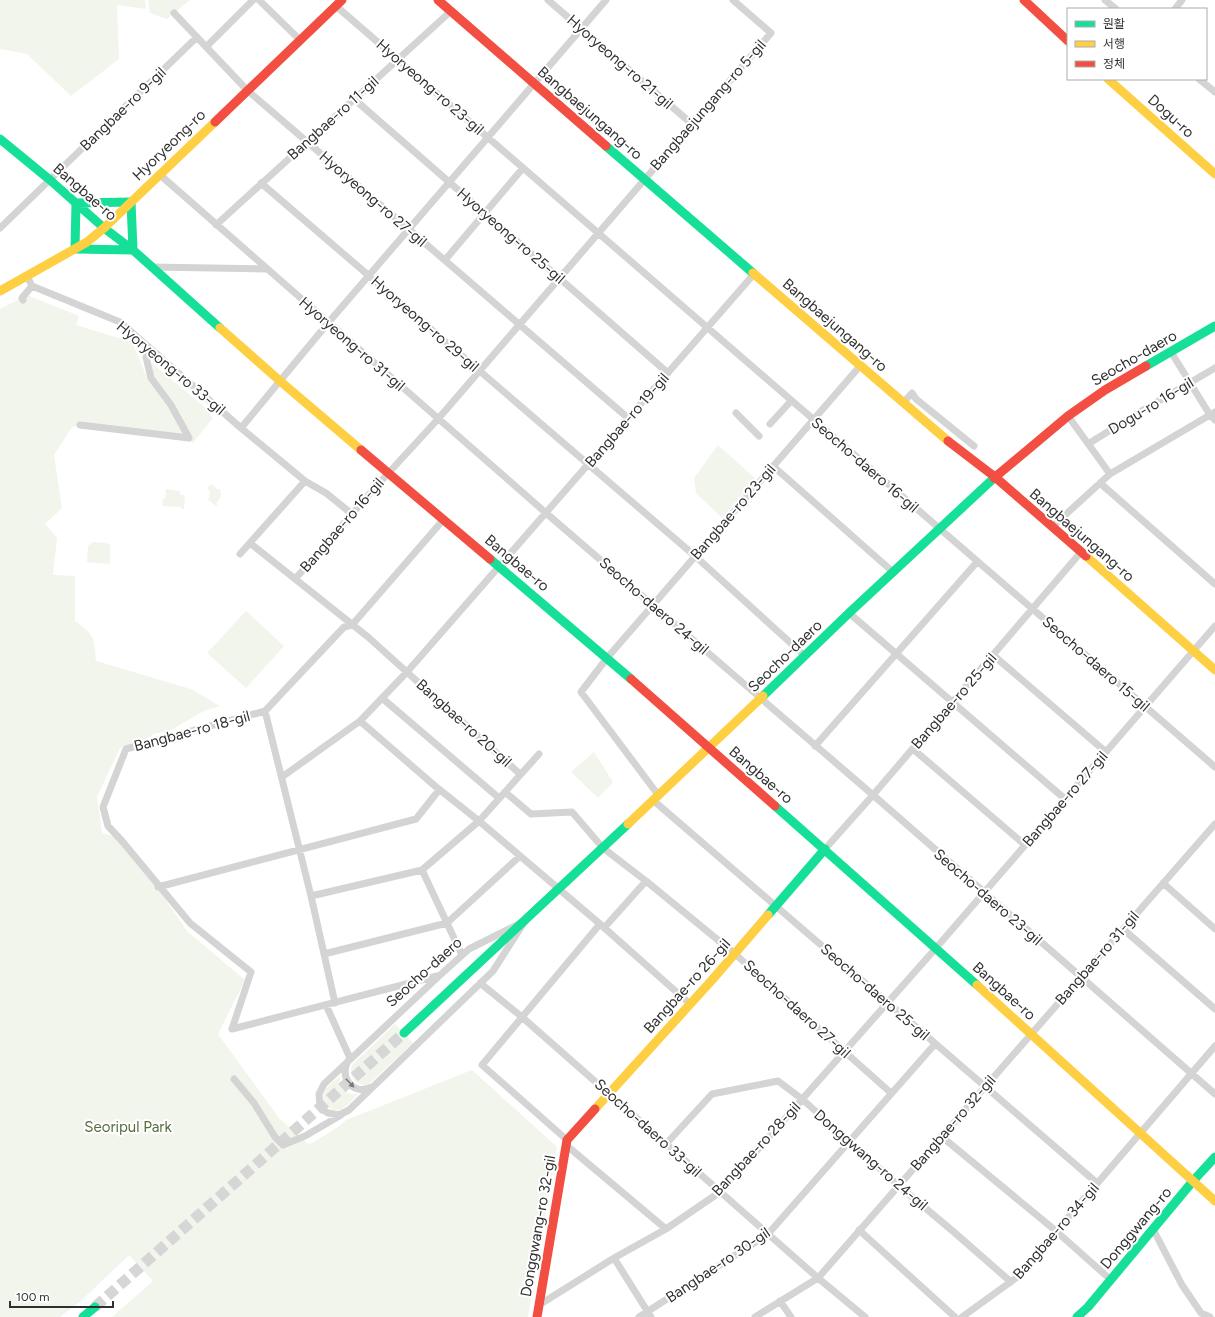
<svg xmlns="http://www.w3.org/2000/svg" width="1215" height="1317" font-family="Figtree,'Noto Sans KR',sans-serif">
	<rect width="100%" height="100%" fill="#fff"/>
	<path fill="#f2f5ec" d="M0 0H145L146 9 117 5 119 59 71 96 27 54 0 49Z
		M148 0H190L167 19 150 13Z
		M27 295 79 316 76 325 132 342 148 380 171 405 185 436 82 424 72 427 54 455 62 508 45 524 57 538 53 575 75 576V621C95 635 94 638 96 661L191 689 220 706 204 711 169 731 153 734 151 737 120 748 97 797 102 833 125 840 187 931 245 980 218 1034 279 1118 308 1144 312 1143 338 1127 346 1120 472 1070 557 1147 528 1317H112L153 1281 129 1255 81 1301 60 1317H0V309Z
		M152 363 202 405 213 418 192 444 191 436 175 405 158 386 153 378 150 365Z
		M718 445 756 479 722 518 696 493 694 478Z
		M211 484 218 490 219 489 221 490 220 492 221 496 216 504 218 505 216 506 207 499 209 498 210 492 207 488Z
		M166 489 180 491V495H185L184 509H182L181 507 162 506 163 499H165Z
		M93 542 106 543 110 545V564L87 562 88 546Z
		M246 611 284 646 246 688 207 653Z
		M594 752 613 782 598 798 571 772Z
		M395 1024 413 1043 369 1084C357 1088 348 1078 352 1065Z
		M341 1075C337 1087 346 1097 359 1093 354 1098 349 1105 343 1108 333 1115 321 1104 324 1093 326 1086 336 1080 341 1075Z"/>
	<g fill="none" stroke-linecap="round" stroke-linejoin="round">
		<path stroke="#d6d6d6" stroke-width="11" stroke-dasharray="11 5.5" stroke-linecap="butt" d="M95 1307 404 1033"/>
		<path stroke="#d4d4d4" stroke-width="7" d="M259 0 300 40
			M548 0 692 124
			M1105 0 1116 9
			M336 6 1215 767
			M1175 9 1182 0
			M174 13 247 90 628 418
			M206 47 253 0
			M1199 79 1215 92
			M354 99 668 373
			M159 174 546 513 873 795 1215 1094
			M261 183 695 556 805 656
			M216 225 451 11
			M0 228 197 37
			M445 260 523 168
			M151 267 266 269
			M27 276 32 286 120 322 241 428 305 481 326 493 352 514
			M23 300 22 298 32 286
			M1171 352 1210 415 1215 420
			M903 403 912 393 916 399 974 446
			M736 413 759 436
			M1068 416 1110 474
			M770 424 791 401
			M80 425 189 438 171 405 151 378 146 357 152 350
			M241 428 328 323 606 0
			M1088 444 1138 413 1215 368
			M773 466 893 572
			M1100 483 1215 584
			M1052 527 1110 474 1215 412
			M250 543 368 637 520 774
			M240 554 305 481
			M296 578 372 491 438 419 771 33 733 0
			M849 613 1065 799
			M993 655 1106 752
			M382 698 499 798
			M265 711 311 896 335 1003
			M360 721 435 786 479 821 600 924 690 1004
			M815 746 977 562
			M913 749 1025 845
			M282 777 360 721 407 672 754 274
			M505 792 531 814 572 812 603 848 646 881 735 954 891 1093
			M659 796 581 692 607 658 860 366
			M654 801 1097 1183
			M825 849 873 795 1081 552
			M422 870 462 955
			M1163 883 1215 929
			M158 887 416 819 439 790
			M311 896 422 870 479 821 539 754
			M525 921 493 971 349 1110 339 1115 328 1113 323 1110 320 1105 319 1094 324 1084 439 976 469 949Z
			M604 928 646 881
			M1123 929 1215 1009
			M324 954 447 923 520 856
			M480 983 522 1017 818 1278 865 1317
			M326 1005 350 1058C337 1075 352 1097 372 1087
			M232 1029 251 972 190 923 122 841 108 826 103 807 126 749 265 711 344 627 352 625 444 519
			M232 1029 437 976
			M234 1079 254 1103 275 1137 283 1145 305 1136 341 1115
			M941 1136 1056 1231 1111 1280
			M567 1140 482 1065 600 924
			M666 1144 712 1094 778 1081 802 1099 898 1185 955 1233 1011 1282
			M566 1145 666 1229
			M1153 1229 1182 1285 1201 1313 1210 1317
			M859 1230 955 1317
			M614 1258 651 1317
			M780 1301 791 1317
			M539 1305 614 1258 666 1229 720 1192 936 948 1215 626
			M639 1317 768 1234 935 1044
			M755 1317 818 1278 1215 824
			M962 1317 1016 1278 1215 1046"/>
		<path stroke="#16e098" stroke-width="9" d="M0 139 50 180 104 228 133 250 220 328
			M606 146 753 273
			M131 202 133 250 75 249 76 203Z
			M1146 366 1215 326
			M490 559 631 679
			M763 696 849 613 994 478
			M775 806 977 985
			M768 915 825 849
			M404 1033 628 824
			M83 1317 95 1307
			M1077 1317 1088 1307 1193 1181 1215 1157"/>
		<path stroke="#ffcf43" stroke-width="9" d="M1108 79 1215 174
			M753 273 948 441
			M0 291 87 242 104 228 215 122
			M220 328 280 381 361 450
			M1086 556 1215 670
			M628 824 763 696
			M977 985 1215 1201
			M595 1109 712 980 768 915"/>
		<path stroke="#f24e42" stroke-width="9" d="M438 0 606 146
			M1024 0 1068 41
			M215 122 342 0
			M948 441 995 477 1086 556
			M361 450 490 559
			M994 478 1068 416 1105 390 1146 366
			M631 679 775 806
			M537 1317 567 1140 595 1109"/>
	</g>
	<defs><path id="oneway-solid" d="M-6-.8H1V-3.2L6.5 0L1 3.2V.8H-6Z"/></defs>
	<use fill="#7a7a7a" href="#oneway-solid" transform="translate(350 1083) rotate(46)"/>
	<g text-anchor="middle" stroke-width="4" stroke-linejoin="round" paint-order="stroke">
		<g font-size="15" fill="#303030" stroke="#fff">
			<text transform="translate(620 62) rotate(41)" y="5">Hyoryeong-ro 21-gil</text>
			<text transform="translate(430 87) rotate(41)" y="5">Hyoryeong-ro 23-gil</text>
			<text transform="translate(708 105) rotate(-49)" y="5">Bangbaejungang-ro 5-gil</text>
			<text transform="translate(123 109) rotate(-44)" y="5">Bangbae-ro 9-gil</text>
			<text transform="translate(590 113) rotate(41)" y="5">Bangbaejungang-ro</text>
			<text transform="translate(1171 116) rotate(42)" y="5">Dogu-ro</text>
			<text transform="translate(333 118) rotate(-42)" y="5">Bangbae-ro 11-gil</text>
			<text transform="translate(169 145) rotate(-44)" y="5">Hyoryeong-ro</text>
			<text transform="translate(85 192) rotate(41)" y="5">Bangbae-ro</text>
			<text transform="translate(373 199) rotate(41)" y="5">Hyoryeong-ro 27-gil</text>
			<text transform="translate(511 236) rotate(41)" y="5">Hyoryeong-ro 25-gil</text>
			<text transform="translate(425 324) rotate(41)" y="5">Hyoryeong-ro 29-gil</text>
			<text transform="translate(835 325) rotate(41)" y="5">Bangbaejungang-ro</text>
			<text transform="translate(352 344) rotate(41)" y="5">Hyoryeong-ro 31-gil</text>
			<text transform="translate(1134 358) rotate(-30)" y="5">Seocho-daero</text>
			<text transform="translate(171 368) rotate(40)" y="5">Hyoryeong-ro 33-gil</text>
			<text transform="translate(1151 406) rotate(-31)" y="5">Dogu-ro 16-gil</text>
			<text transform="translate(627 420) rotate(-49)" y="5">Bangbae-ro 19-gil</text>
			<text transform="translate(865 465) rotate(41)" y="5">Seocho-daero 16-gil</text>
			<text transform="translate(733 512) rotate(-49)" y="5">Bangbae-ro 23-gil</text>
			<text transform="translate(342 525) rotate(-49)" y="5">Bangbae-ro 16-gil</text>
			<text transform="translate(1082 535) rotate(41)" y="5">Bangbaejungang-ro</text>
			<text transform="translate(517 563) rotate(40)" y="5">Bangbae-ro</text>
			<text transform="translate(654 606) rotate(41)" y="5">Seocho-daero 24-gil</text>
			<text transform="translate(785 656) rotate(-44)" y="5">Seocho-daero</text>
			<text transform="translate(1096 664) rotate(41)" y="5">Seocho-daero 15-gil</text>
			<text transform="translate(954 701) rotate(-49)" y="5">Bangbae-ro 25-gil</text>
			<text transform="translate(464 723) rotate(42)" y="5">Bangbae-ro 20-gil</text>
			<text transform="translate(192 731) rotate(-15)" y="5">Bangbae-ro 18-gil</text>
			<text transform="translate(761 775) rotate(41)" y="5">Bangbae-ro</text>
			<text transform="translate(1065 799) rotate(-49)" y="5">Bangbae-ro 27-gil</text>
			<text transform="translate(988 897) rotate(41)" y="5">Seocho-daero 23-gil</text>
			<text transform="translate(1097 958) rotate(-49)" y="5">Bangbae-ro 31-gil</text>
			<text transform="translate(424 972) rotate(-42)" y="5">Seocho-daero</text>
			<text transform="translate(687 986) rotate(-48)" y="5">Bangbae-ro 26-gil</text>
			<text transform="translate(1004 991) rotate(42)" y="5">Bangbae-ro</text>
			<text transform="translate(875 992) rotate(41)" y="5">Seocho-daero 25-gil</text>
			<text transform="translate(797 1009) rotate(42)" y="5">Seocho-daero 27-gil</text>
			<text transform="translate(953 1123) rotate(-49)" y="5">Bangbae-ro 32-gil</text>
			<text transform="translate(648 1128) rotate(42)" y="5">Seocho-daero 33-gil</text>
			<text transform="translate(756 1149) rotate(-47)" y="5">Bangbae-ro 28-gil</text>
			<text transform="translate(871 1160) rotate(41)" y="5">Donggwang-ro 24-gil</text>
			<text transform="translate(538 1226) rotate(-80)" y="5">Donggwang-ro 32-gil</text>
			<text transform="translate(1136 1228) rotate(-50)" y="5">Donggwang-ro</text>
			<text transform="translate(1056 1231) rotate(-49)" y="5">Bangbae-ro 34-gil</text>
			<text transform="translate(718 1265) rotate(-34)" y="5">Bangbae-ro 30-gil</text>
		</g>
		<g font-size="15" fill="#566d3c" stroke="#fff">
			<text x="128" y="1132">Seoripul Park</text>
		</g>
	</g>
	<rect x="1067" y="8" width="140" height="72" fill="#ffffff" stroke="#acacac"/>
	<rect x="1075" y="21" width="20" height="6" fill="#16e098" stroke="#acacac"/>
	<text x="1103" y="28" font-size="12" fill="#303030">원활</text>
	<rect x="1075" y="41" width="20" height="6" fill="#ffcf43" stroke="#acacac"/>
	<text x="1103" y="48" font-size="12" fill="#303030">서행</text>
	<rect x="1075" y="61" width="20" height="6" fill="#f24e42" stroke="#acacac"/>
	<text x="1103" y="68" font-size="12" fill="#303030">정체</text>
	<path d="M10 1301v6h103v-6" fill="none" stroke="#303030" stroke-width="2"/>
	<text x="16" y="1301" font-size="12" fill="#303030" stroke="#ffffff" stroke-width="3" paint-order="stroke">100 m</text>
</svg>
